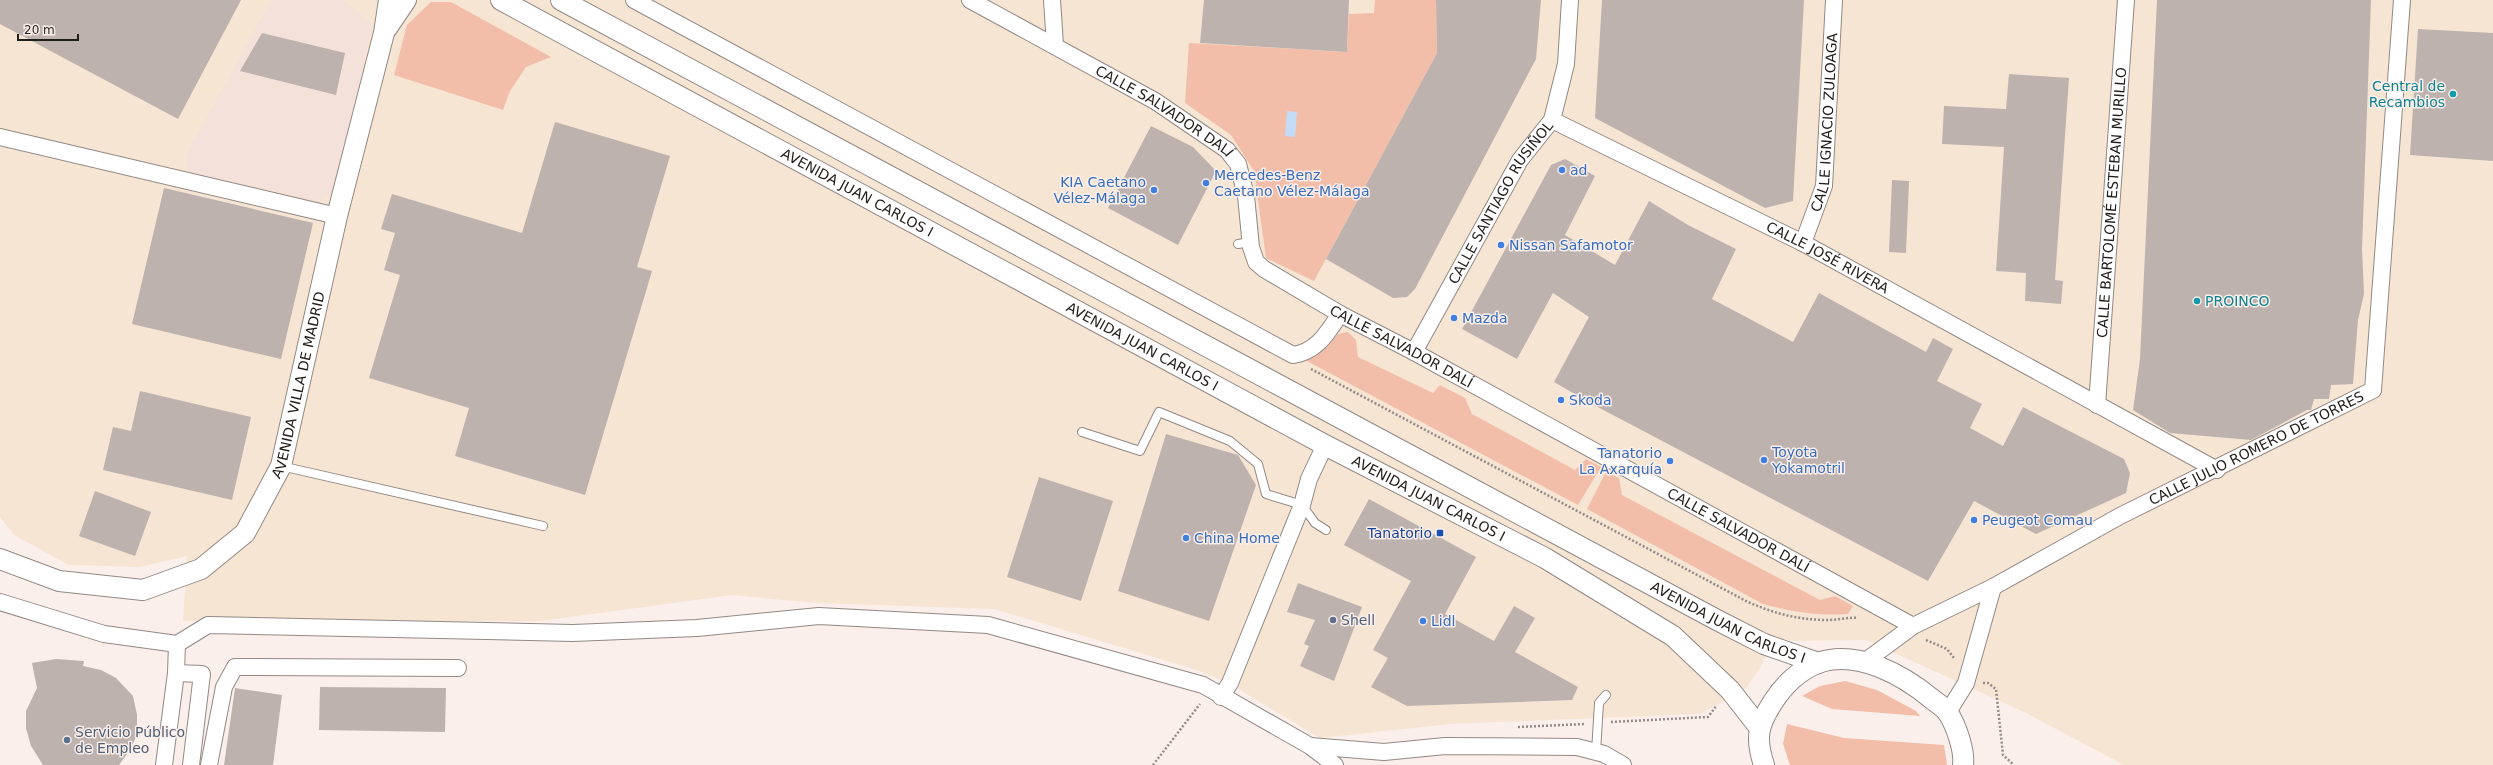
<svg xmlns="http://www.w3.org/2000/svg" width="2493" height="765" font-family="'DejaVu Sans',sans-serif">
	<rect width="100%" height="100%" fill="#fbefeb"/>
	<path fill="#f6e5d3" d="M0 0H2493V765H2124L2024 712 1866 640 1794 641 1773 637 1761 667 1745 689 1700 714 1451 724 1320 738 1230 684 1197 670 994 609 815 603 732 595 541 621H183L187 556 140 567 69 565 14 535 0 517Z"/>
	<path fill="#f4e1d9" d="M271 0H343L373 24 333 193 315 202 192 174 186 168 185 157Z"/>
	<path fill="#f3bea9" d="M1375 0H1436L1437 53 1314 281 1266 258 1254 171 1231 135 1185 103 1189 43 1347 52 1349 14 1374 13Z
		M431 2H451L551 57 526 67 510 91 503 110 394 75 407 25Z
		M1348 332 1356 340 1358 357 1433 393 1440 385 1465 398 1472 414 1575 470 1586 459 1601 467 1578 505 1305 360 1327 347 1338 334Z
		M1606 472 1619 478 1622 495 1820 600 1835 596 1853 606 1848 614C1816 616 1794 612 1763 604L1587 509Z
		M1845 681 1877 690 1916 711 1920 716 1832 709 1802 696 1820 686Z
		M1787 724 1844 738 1944 745 1947 765H1790L1783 744Z"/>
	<path fill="#c4dbf6" d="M1287 111 1297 112 1295 137 1285 136Z"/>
	<path fill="#bdb2ae" d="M0 0H241L178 119 0 24Z
		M1204 0H1349L1347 52 1200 43Z
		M1436 0H1541L1536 59 1415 289 1407 297 1393 298 1326 259 1437 53Z
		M1602 0H1804L1793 201 1765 208 1595 118Z
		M2157 0H2371L2362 249 2364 294 2358 320 2353 384 2331 385 2329 399H2314L2311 410H2307L2251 440 2170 433 2133 410 2140 359Z
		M2418 29 2493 33V161L2410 155Z
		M262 33 345 53 336 95 240 71Z
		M2009 74 2069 78 2055 280 2063 281 2061 304 2025 301 2026 273 1996 271 2004 147 1942 144 1944 106 2006 109Z
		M555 122 670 156 637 267 652 271 585 495 455 456 469 408 369 378 400 275 384 270 395 233 381 229 392 194 522 233Z
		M1151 126 1193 147 1216 171 1178 245 1108 208Z
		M1565 159 1595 176 1565 235 1615 265 1649 201 1688 225 1736 249 1712 299 1793 342 1819 293 1926 352 1933 338 1953 349 1937 381 1982 404 1970 428 2003 446 2023 407 2124 459 2130 473 2126 493 2036 534 1974 501 1928 581 1592 404 1554 382 1589 317 1553 293 1517 359 1462 329 1551 165Z
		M1892 180 1909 181 1906 253 1889 252Z
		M164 188 313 223 281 359 132 324Z
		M140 391 251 417 232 500 103 470 113 427 131 431Z
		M1166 434 1238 455 1256 485 1209 621 1118 591Z
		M1039 477 1113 501 1081 601 1007 577Z
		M95 491 151 512 135 556 79 536Z
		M1369 499 1476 557 1445 614 1494 641 1514 606 1535 618 1515 652 1578 687 1572 700 1407 706 1371 687 1388 658 1373 650 1411 581 1344 545Z
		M1298 583 1362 607 1334 681 1300 666 1309 646 1304 644 1315 620 1287 612Z
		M56 659 84 661 83 666 101 670 116 678 133 696 137 715V735L130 750 119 765H43L31 746 26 728V711L37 688 32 663Z
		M320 687 446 688 445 732 319 730Z
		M235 688 282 695 273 765H224Z"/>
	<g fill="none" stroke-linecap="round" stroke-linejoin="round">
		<g stroke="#928884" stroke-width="10">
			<path id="service" d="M1238 244 1251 242
				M1082 432 1140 451 1159 412 1230 441 1258 464 1266 494 1302 505 1315 523 1326 530
				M281 466 543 526
				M1596 752 1599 703 1606 695"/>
		</g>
		<g stroke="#928884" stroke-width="18">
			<g id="minor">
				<path d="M634 0 1293 355C1317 352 1328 332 1340 314"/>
				<path id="s1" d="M970 0 1155 101 1227 150 1238 164 1246 196 1251 247 1256 262 1264 269 1340 314 1414 352 1913 626"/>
				<path d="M1052 0 1055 45"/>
				<path id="s2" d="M1552 120 1803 243 2217 470"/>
				<path d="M0 137 337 216"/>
				<path id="s3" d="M1803 243 1824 186 1834 0"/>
				<path id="s4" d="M1414 352 1520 160 1552 120 1566 64 1570 0"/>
				<path id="s5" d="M2097 405 2126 0"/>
				<path d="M0 602 104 634 177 644 208 625 573 633 697 628 819 616 988 625 1203 685 1310 746 1335 765"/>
				<path id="s6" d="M1863 663 1913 626 1993 587 2120 516 2373 390 2402 0"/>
				<path d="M176 673 202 674 191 765"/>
				<path d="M1221 697 1230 683 1302 505 1309 479 1325 445"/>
				<path d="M1948 712 1966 683 1993 587"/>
				<path d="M1310 746 1384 752 1445 746 1577 747 1604 754 1623 765"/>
				<path d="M164 765 176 673 177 644"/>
				<path d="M209 765 224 687 235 667 458 668"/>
			</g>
		</g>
		<g stroke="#928884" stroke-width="22">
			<g id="tertiary">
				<path id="s7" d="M501 0 1325 445 1545 558 1673 636 1730 690 1759 727"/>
				<path id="s8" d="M561 0 1717 620 1764 644 1818 663"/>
				<path d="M387 28 406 0"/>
				<path id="s9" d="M0 559 59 581 143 590 201 569 245 533 281 466 337 216 384 33 389 0"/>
				<path d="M1764 765C1755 738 1758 725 1773 702 1783 686 1799 670 1818 663 1857 649 1903 675 1932 699 1937 703 1945 708 1948 713 1956 725 1965 751 1963 765"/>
			</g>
		</g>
		<path stroke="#938a87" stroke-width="2.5" stroke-dasharray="2 2" stroke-linecap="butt" d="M1311 369 1746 601C1772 613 1798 620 1828 620 1838 620 1847 617 1858 618
			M1926 640 1947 649 1954 658
			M1983 683H1988L1996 689 2003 755 2014 765
			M1611 722 1708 717 1717 705
			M1518 727 1585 724
			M1153 765 1200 704"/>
		<use href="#service" stroke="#fff" stroke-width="8"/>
		<use href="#minor" stroke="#fff" stroke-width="16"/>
		<use href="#tertiary" stroke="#fff" stroke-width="20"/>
	</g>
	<g fill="#0f9aa8" stroke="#fbefeb" stroke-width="1.5">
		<circle cx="2453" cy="94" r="4"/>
		<circle cx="2197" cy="301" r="4"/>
	</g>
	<g fill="#3f7fe0" stroke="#fbefeb" stroke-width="1.5">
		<circle cx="1562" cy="170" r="4"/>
		<circle cx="1206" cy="183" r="4"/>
		<circle cx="1154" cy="190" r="4"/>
		<circle cx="1501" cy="245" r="4"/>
		<circle cx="1454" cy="318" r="4"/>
		<circle cx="1561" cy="400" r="4"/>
		<circle cx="1764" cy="460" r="4"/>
		<circle cx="1670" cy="461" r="4"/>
		<circle cx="1974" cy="520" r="4"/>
		<circle cx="1186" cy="538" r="4"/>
		<circle cx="1423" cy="621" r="4"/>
	</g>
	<rect fill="#1a4fb4" stroke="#fbefeb" stroke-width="1.5" x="1436" y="529" width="8" height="8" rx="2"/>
	<g fill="#5c6f8a" stroke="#fbefeb" stroke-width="1.5">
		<circle cx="1333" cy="620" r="4"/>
		<circle cx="67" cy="740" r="4"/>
	</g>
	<g text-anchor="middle" stroke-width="3" stroke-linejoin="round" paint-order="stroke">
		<g font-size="14" fill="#0d838f" stroke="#fbefeb" text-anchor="end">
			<text x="2445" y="91">Central de<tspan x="2445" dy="16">Recambios</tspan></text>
			<text x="2205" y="306" text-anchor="start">PROINCO</text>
		</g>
		<g font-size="14" fill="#201c1a" stroke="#fbefeb">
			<text dy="5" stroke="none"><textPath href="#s1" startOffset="224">CALLE SALVADOR DALÍ</textPath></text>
			<text dy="5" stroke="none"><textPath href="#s3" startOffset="124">CALLE IGNACIO ZULOAGA</textPath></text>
			<text dy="5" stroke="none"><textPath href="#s7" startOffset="405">AVENIDA JUAN CARLOS I</textPath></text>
			<text dy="5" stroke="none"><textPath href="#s5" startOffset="203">CALLE BARTOLOMÉ ESTEBAN MURILLO</textPath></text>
			<text dy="5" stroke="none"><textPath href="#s4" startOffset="173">CALLE SANTIAGO RUSIÑOL</textPath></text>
			<text dy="5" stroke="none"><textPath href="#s2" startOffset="308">CALLE JOSÉ RIVERA</textPath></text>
			<text dy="5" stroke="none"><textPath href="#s1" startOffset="584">CALLE SALVADOR DALÍ</textPath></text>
			<text dy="5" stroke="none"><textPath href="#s7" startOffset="729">AVENIDA JUAN CARLOS I</textPath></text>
			<text dy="5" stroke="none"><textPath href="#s9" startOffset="425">AVENIDA VILLA DE MADRID</textPath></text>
			<text dy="5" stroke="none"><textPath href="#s6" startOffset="449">CALLE JULIO ROMERO DE TORRES</textPath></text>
			<text dy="5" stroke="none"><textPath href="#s7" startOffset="1053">AVENIDA JUAN CARLOS I</textPath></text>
			<text dy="5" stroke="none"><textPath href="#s1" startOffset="968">CALLE SALVADOR DALÍ</textPath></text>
			<text dy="5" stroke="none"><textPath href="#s8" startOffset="1323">AVENIDA JUAN CARLOS I</textPath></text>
		</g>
		<g font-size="14" fill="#366cbe" stroke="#fbefeb" text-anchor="start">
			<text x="1570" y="175">ad</text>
			<text x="1214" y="180">Mercedes-Benz<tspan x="1214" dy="16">Caetano Vélez-Málaga</tspan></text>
			<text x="1146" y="187" text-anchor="end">KIA Caetano<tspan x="1146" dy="16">Vélez-Málaga</tspan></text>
			<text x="1509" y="250">Nissan Safamotor</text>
			<text x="1462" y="323">Mazda</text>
			<text x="1569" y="405">Skoda</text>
			<text x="1772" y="457">Toyota<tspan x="1772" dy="16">Yokamotril</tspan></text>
			<text x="1662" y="458" text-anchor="end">Tanatorio<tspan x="1662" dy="16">La Axarquía</tspan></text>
			<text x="1982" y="525">Peugeot Comau</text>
			<text x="1194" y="543">China Home</text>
			<text x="1431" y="626">Lidl</text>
		</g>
		<g font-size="14" fill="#164399" stroke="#fbefeb" text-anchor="end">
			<text x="1432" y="538">Tanatorio</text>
		</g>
		<g font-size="14" fill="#4e5e75" stroke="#fbefeb" text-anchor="start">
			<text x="1341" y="625">Shell</text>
			<text x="75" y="737">Servicio Público<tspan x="75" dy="16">de Empleo</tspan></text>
		</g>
	</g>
	<path d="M18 34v6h60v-6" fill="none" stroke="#201c1a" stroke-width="2"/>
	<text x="24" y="34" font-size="12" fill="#201c1a" stroke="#fbefeb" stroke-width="3" paint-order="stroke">20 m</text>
</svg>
